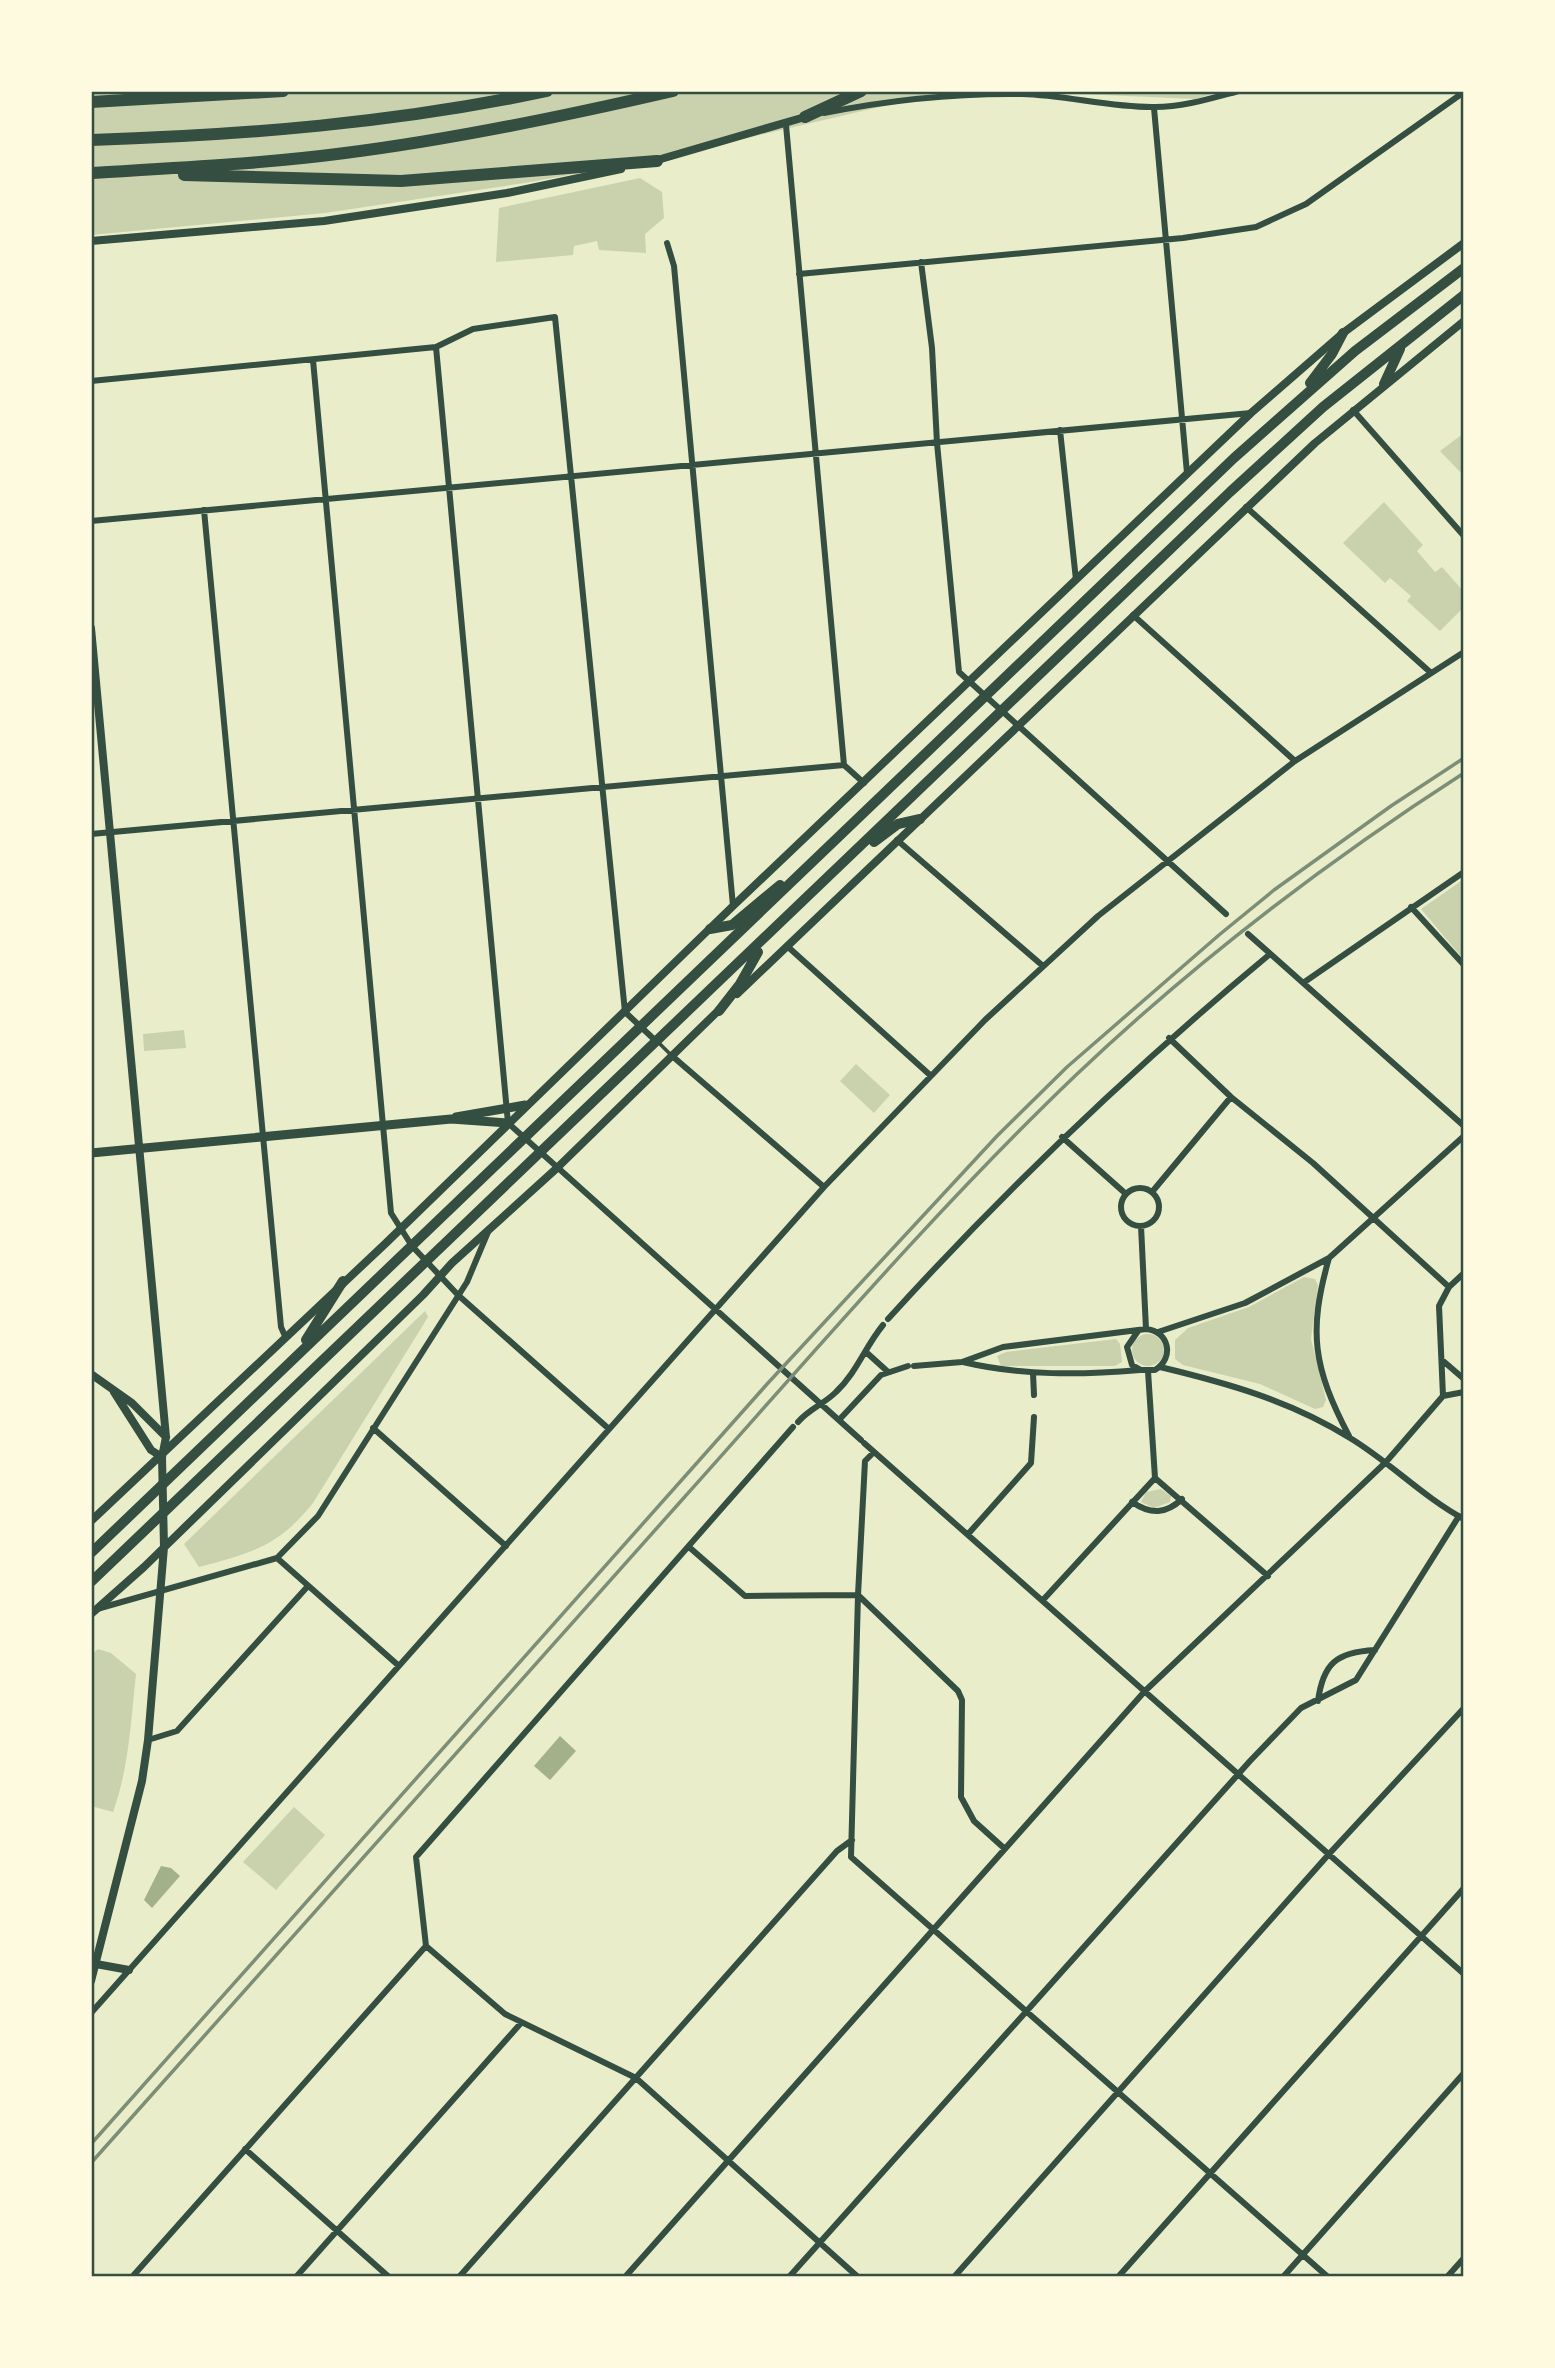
<svg xmlns="http://www.w3.org/2000/svg" width="1555" height="2368" font-family="'PT Serif',serif">
	<rect width="100%" height="100%" fill="#e9edc9"/>
	<path fill="#cad2ad" d="M91 91H948L662 158 531 182 325 213 91 235Z
		M1008 91H1221L1196 99Z
		M640 178 662 192 664 218 645 234 646 253 599 250 597 241 574 246 573 255 496 262 499 208Z
		M1464 433V476L1440 451Z
		M1384 502 1423 545 1417 551 1435 572 1442 567 1464 592V607L1440 631 1407 601 1411 596 1390 578 1385 583 1343 543Z
		M1464 879V960L1421 909Z
		M184 1030 186 1048 144 1051 143 1034Z
		M856 1064 890 1095 874 1113 840 1081Z
		M1304 1277 1315 1279 1318 1285 1311 1339 1326 1400 1323 1407 1315 1409 1260 1384 1183 1365 1175 1359V1340L1188 1328 1249 1307Z
		M425 1311 428 1317 313 1503C278 1547 251 1553 199 1567L184 1544Z
		M1132 1350a16 16 0 1 1 32 0a16 16 0 1 1-32 0Z
		M1116 1339 1120 1344 1122 1362 1115 1366H1001L997 1356 1006 1352Z
		M1161 1489 1171 1496 1170 1502 1154 1508 1141 1502 1146 1492Z
		M98 1649 111 1653 136 1674C131 1720 129 1768 113 1812L91 1806V1655Z
		M294 1807 325 1835 276 1890 243 1862Z"/>
	<path fill="#a3b18a" d="M560 1736 576 1751 550 1780 534 1766Z
		M161 1866 171 1868 180 1876 152 1908 144 1900Z"/>
	<g fill="none" stroke-linecap="round" stroke-linejoin="round">
		<path stroke="#344e41" stroke-width="3.5" d="M658 1042 671 1055"/>
		<path stroke="#344e41" stroke-width="6" d="M1154 108 1187 473
			M824 113C889 100 955 93 1022 94 1066 95 1112 108 1155 107 1184 107 1212 98 1239 91
			M786 125 844 765 864 783
			M667 243 674 266 733 906
			M921 262 932 348 937 443 959 672 1226 914
			M799 274 1183 238 1256 227 1306 204 1464 92
			M436 347 508 1123 861 1440
			M313 360 391 1213 412 1246 458 1295 609 1429
			M91 381 436 347 473 329 555 317 625 1012 657 1042
			M1353 410 1464 536
			M1060 430 1076 580
			M1246 507 1430 672
			M204 510 281 1327 285 1336
			M91 521 1251 413
			M1133 615 1295 761
			M91 834 844 765
			M897 840 1043 966
			M1411 907 1464 965
			M1248 934 1464 1126
			M787 946 930 1075
			M1303 983 1464 872
			M1169 1038 1231 1097 1313 1163 1449 1287
			M671 1055 824 1187
			M1062 1137 1126 1194
			M1121 1207a19 19 0 1 1 38 0a19 19 0 1 1-38 0Z
			M1152 1192 1231 1097
			M1141 1226 1146 1329
			M1329 1258C1308 1332 1313 1367 1349 1436
			M888 1319C1007 1188 1134 1067 1270 954
			M1158 1332 1245 1303 1329 1258 1464 1136
			M866 1352 887 1371
			M1442 1360 1464 1379
			M963 1362C1022 1376 1081 1375 1140 1370
			M914 1366 962 1362 1003 1347 1146 1329C1169 1331 1175 1358 1155 1370H1141L1132 1365 1127 1347 1138 1331
			M1160 1367C1227 1383 1291 1401 1350 1438 1390 1462 1423 1497 1464 1519
			M1148 1371 1155 1478
			M1033 1373 1034 1395
			M1443 1396 1439 1306 1449 1287 1464 1273
			M839 1420 881 1375 908 1366
			M798 1422C809 1409 824 1404 836 1392 857 1372 865 1347 883 1325
			M373 1428 506 1546
			M864 1443 1464 1974
			M874 1452 865 1461 858 1595 851 1857 1328 2277
			M1155 1478 1268 1576
			M1132 1502C1151 1515 1166 1514 1182 1499
			M969 1533 1031 1463 1034 1417
			M689 1547 745 1596 858 1595 958 1691 962 1700 961 1797 974 1821 1005 1849
			M277 1558 399 1666
			M1043 1600 1155 1478
			M97 1609 277 1558 318 1516 467 1282 488 1232
			M1318 1701C1323 1663 1337 1652 1375 1650
			M148 1740 177 1731 308 1586
			M426 1946 416 1857 793 1427
			M426 1946 505 2014 636 2078 858 2277
			M91 2013 824 1187 985 1020 1098 916 1295 761 1464 652
			M245 2149 389 2277
			M132 2277 426 1946
			M296 2277 521 2023
			M459 2277 837 1851 852 1840
			M625 2277 1145 1691 1386 1462 1443 1396 1464 1392
			M789 2277 1250 1761 1301 1708 1356 1680 1459 1516
			M954 2277 1329 1854 1464 1708
			M1118 2277 1464 1888
			M1283 2277 1464 2073
			M1447 2277 1464 2258"/>
		<path stroke="#344e41" stroke-width="8" d="M654 161 805 117
			M91 241 324 221 507 193 621 169
			M91 628 166 1437 162 1457 164 1547 148 1740 142 1781 91 1981
			M737 994 1315 443 1464 321
			M91 1374 132 1403 166 1437
			M114 1392 151 1450 162 1457
			M91 1521 386 1243 733 906 1251 413 1343 333 1464 243
			M91 1614 144 1567 423 1295 452 1263 557 1168 722 1007
			M96 1964 129 1970"/>
		<path stroke="#344e41" stroke-width="9" d="M456 1117 525 1105
			M91 1153 451 1119 508 1123"/>
		<path stroke="#344e41" stroke-width="10" d="M1310 383 1332 354 1343 333
			M1384 384 1400 349
			M874 842 898 824 920 819
			M710 929 732 925 780 885
			M719 1011 740 984 758 952
			M306 1340 343 1281
			M91 1553 1234 458 1355 351 1464 268
			M91 1582 1230 492 1323 407 1464 295"/>
		<path stroke="#344e41" stroke-width="12" d="M91 102 283 91
			M805 117 861 91
			M91 140C245 135 396 123 547 91
			M91 173C176 168 261 164 345 153 456 139 565 116 673 91
			M184 175 401 181 657 161"/>
		<path stroke="#7c8e77" stroke-width="3.5" d="M91 2144 768 1383 997 1136 1067 1067 1219 935 1274 890 1391 806 1464 758
			M91 2163C288 1943 484 1722 681 1501 810 1357 936 1209 1076 1075 1195 962 1326 862 1464 773"/>
	</g>
	<rect width="1555" height="2368" fill="none" stroke="#fefae0" stroke-width="186"/>
	<rect x="93" y="93" width="1369" height="2182" fill="none" stroke="#344e41" stroke-width="2.5"/>
</svg>
